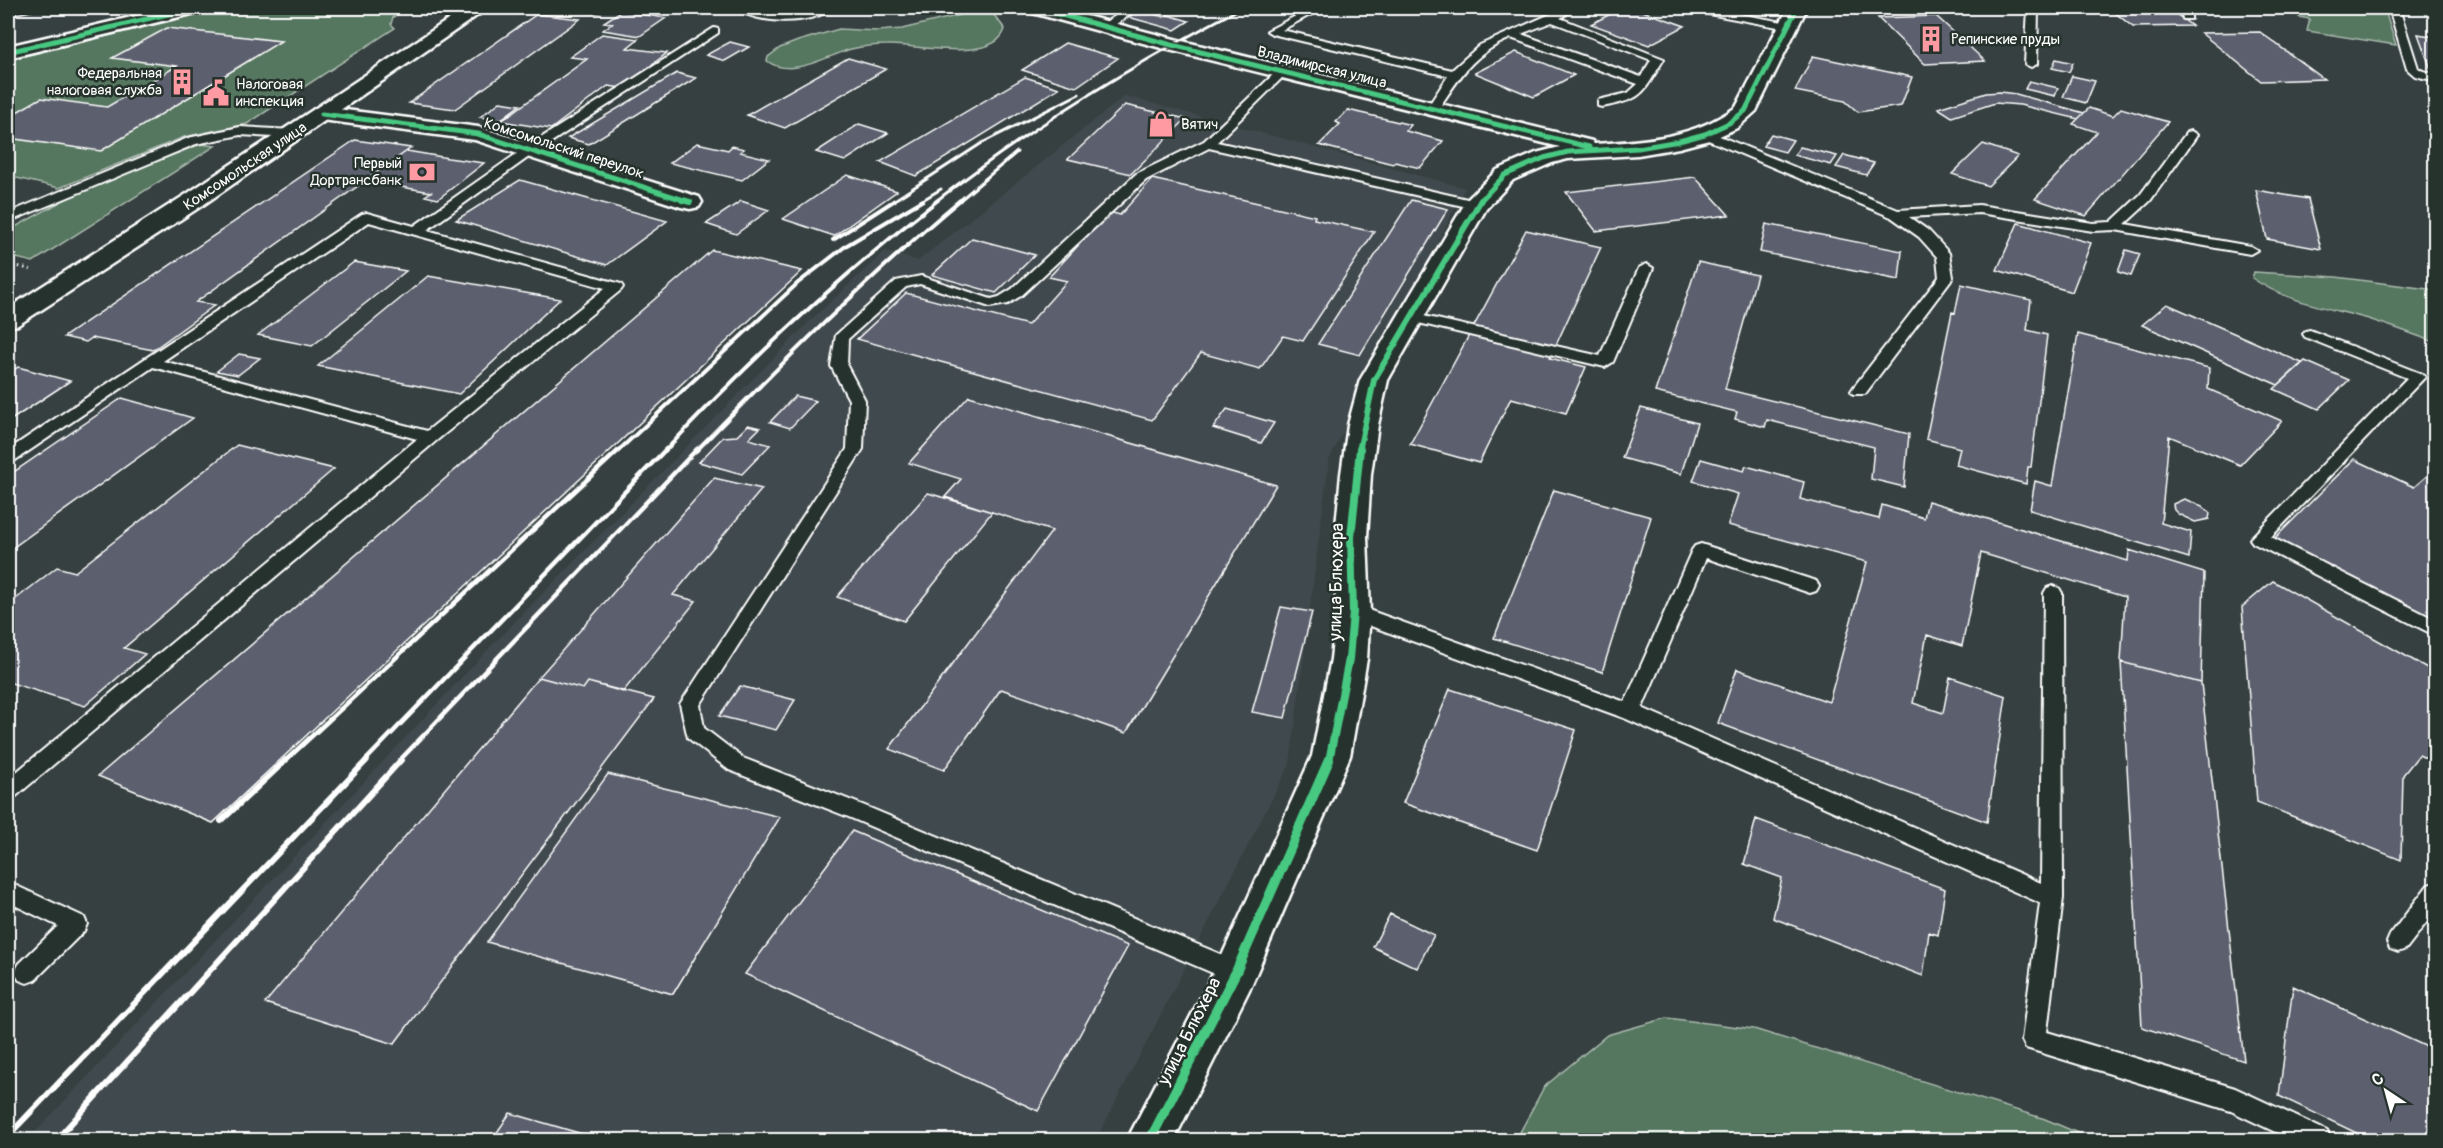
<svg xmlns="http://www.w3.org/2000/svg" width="2443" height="1148" font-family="Pangolin,sans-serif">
	<rect width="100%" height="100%" fill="#364040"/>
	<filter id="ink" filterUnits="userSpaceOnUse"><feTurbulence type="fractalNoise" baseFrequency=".0167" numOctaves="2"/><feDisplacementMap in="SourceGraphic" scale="12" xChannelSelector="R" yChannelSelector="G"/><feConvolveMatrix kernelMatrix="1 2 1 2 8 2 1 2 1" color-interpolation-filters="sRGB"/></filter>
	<g filter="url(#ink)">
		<path fill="#414a4e" d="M1125 96 1465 188 1329 460 1290 764 1096 1140H28L498 639 813 318 885 251 918 261Z"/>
		<path fill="#55765f" stroke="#aabaaf" stroke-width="1.5" d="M224 8H409L393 17 391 24 395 28 247 124 184 137 59 188 8 176V60Z
			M2298 8H2366L2385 11 2396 45 2307 31 2310 19 2299 17Z
			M977 11 994 15 1005 29C995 64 914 44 888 45 875 45 864 46 851 49 827 56 791 79 767 61L768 57 780 48 798 41 839 29 877 31 902 29Z
			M201 144 215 146 33 262 8 256V231L80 191Z
			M2254 272 2336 277 2435 290V342C2412 334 2389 325 2365 318 2326 307 2286 302 2252 278Z
			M1667 1018 1754 1029 2045 1119 2094 1140H1517V1138L1544 1087 1607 1035Z"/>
		<path fill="#5c606e" stroke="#fff" stroke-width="1.5" d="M8 8H44L8 16Z
			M1622 8H1634L1685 26 1649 45 1591 24Z
			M2109 8H2168L2192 26 2133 27Z
			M1139 10 1164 17 1168 15 1189 21 1175 30 1128 17Z
			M621 11 666 18 640 36 603 30 613 23 604 22Z
			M537 14 580 19 455 109 409 103Z
			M1936 16 1985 61 1925 64 1878 18Z
			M167 28 281 41 101 151 8 138V117L41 98 107 107 177 66 112 58Z
			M2260 32 2324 79 2261 81 2201 33Z
			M602 34 638 39 627 48 667 53 622 88 608 86 551 129 501 121 587 59 570 57Z
			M2418 34 2436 37V72H2432Z
			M730 42 749 47 725 61 706 55Z
			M1065 43 1118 58 1076 87 1022 70Z
			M1516 52 1574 75 1534 97 1475 73Z
			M1813 56 1912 77 1901 106 1858 112 1845 101 1795 91Z
			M848 58 886 69 785 128 747 115Z
			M2056 59 2073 63 2069 72 2052 68Z
			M677 73 696 78 589 144 568 138Z
			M2072 76 2095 81 2086 103 2063 97Z
			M1025 77 1059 88 916 176 880 162Z
			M2029 81 2058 88 2055 96 2025 89Z
			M2000 92 2016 94 2084 113 2078 119 2020 105 1995 103 1952 117 1938 108 1986 93Z
			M500 102 520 105 500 120 480 117Z
			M1125 105 1186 119 1131 174 1068 159Z
			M2089 108 2113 116 2121 108 2168 122 2086 216 2035 199 2097 132 2073 124Z
			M1348 110 1411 125 1406 131 1443 141 1420 168 1395 162 1393 164 1319 145 1340 124 1336 122Z
			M859 124 888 133 845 161 816 152Z
			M1771 134 1793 140 1785 152 1763 146Z
			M355 140 411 148 196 302 215 305 153 350 92 338 86 342 64 337Z
			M697 143 728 150 732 146 744 149 740 152 769 159 742 180 670 163Z
			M1983 144 2018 156 1988 186 1952 174Z
			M1800 147 1837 156 1831 165 1794 155Z
			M407 151 448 158 484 163 438 199 425 196 431 192 365 181Z
			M1844 155 1874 163 1866 175 1836 167Z
			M847 175 897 191 834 236 783 219Z
			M1695 177 1729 215 1596 231 1566 192Z
			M1152 179 1315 216 1314 219 1374 232 1303 341 1283 336 1260 369 1201 353 1152 420 857 339 906 293 1028 325 1067 281 1049 277 1109 212 1120 215Z
			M520 180 667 221 607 265 456 220Z
			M2256 190 2308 199 2321 249 2267 239Z
			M1411 200 1448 209 1360 355 1318 344Z
			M741 201 769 210 736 234 706 224Z
			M2018 223 2091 243 2072 292 1997 270Z
			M1766 224 1902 251 1899 280 1760 252Z
			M1526 230 1601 247 1550 358 1586 367 1566 413 1511 398 1479 463 1410 444Z
			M972 238 1035 255 996 293 932 275Z
			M712 250 802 271 213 823 98 776Z
			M2126 250 2140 254 2131 276 2118 272Z
			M354 262 406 271 312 346 258 335Z
			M1698 262 1757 275 1725 389 1909 434 1904 487 1871 479 1874 447 1767 420 1765 427 1735 419 1737 412 1655 392Z
			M428 276 560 299 459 394 318 366Z
			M1961 284 2031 300 2027 330 2047 335 2031 467H2028L2026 484 1956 465 1960 448 1926 439 1952 312 1955 313Z
			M2167 304 2302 363 2278 385 2142 325Z
			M2078 334 2209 368 2208 389 2282 421 2240 465 2169 436 2161 523 2191 532 2189 558 2030 510 2035 481 2052 486Z
			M239 354 260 358 238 375 217 371Z
			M2305 361 2349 380 2319 409 2274 389Z
			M18 367 70 381 8 422V374Z
			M795 396 816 401 790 428 770 422Z
			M969 396 1276 485 1126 733 1001 689 944 770 889 749 1052 531 945 497 961 479 909 463Z
			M122 398 193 418 8 551V476Z
			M1641 408 1697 423 1681 474 1622 458Z
			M1227 409 1274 423 1261 443 1213 428Z
			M748 425 760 428 749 439 770 445 742 474 699 462 723 437 737 436Z
			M237 445 334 469 124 648 145 654 85 706 8 682V605L57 567 75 572Z
			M1701 459 1744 471 1746 466 1804 482 1800 499 1879 519 1882 505 1924 518 1928 501 2128 561 2129 550 2204 573 2201 683 2121 662 2125 597 1981 553 1962 646 1927 635 1913 703 1943 713 1950 677 2006 696 1987 822 1718 723 1737 669 1829 702 1867 562 1728 525 1738 494 1693 481Z
			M2354 459 2414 487 2436 468V621L2275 538Z
			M714 478 762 489 673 595 696 601 623 692 588 682 583 689 539 677Z
			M1554 490 1651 517 1602 672 1494 638Z
			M928 493 992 512 904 621 837 597Z
			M2184 499 2202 506 2210 513 2209 519 2195 522 2178 514 2174 510 2173 504Z
			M2273 581 2436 673V763L2419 755 2403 775 2401 860 2257 802 2242 607Z
			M1281 607 1312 612 1285 718 1252 712Z
			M2121 662 2201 683 2244 1061 2142 1027Z
			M539 677 583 689 588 682 654 699 394 1044 265 1003Z
			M740 686 795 700 776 730 719 716Z
			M1450 689 1576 730 1537 850 1403 803Z
			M608 774 780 817 673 994 487 942Z
			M1756 819 1945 889 1938 935 1929 932 1923 976 1773 918 1782 878 1744 864Z
			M852 831 1128 946 1038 1111 745 974Z
			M1390 914 1434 935 1417 968 1373 947Z
			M2293 986 2436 1051V1140H2371L2279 1096Z
			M510 1113 603 1140H492Z"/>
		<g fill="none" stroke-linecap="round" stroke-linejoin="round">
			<g stroke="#fff" stroke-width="4">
				<path id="lane" d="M584 8H603C599 13 588 13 584 8Z
					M735 8C753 6 772 15 791 15 806 14 818 6 832 8 812 26 755 24 735 8Z
					M1128 8H1139L1109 29H1101V25Z
					M1311 8H1323L1282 30 1452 70 1480 45 1564 8H1576L1560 18 1664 59C1642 94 1645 99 1602 107L1598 106V100L1628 93 1638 84 1511 38C1472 54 1460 77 1437 111L1433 112 1427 108 1448 76 1272 34 1267 31ZM1552 22 1651 60 1641 77 1521 34Z
					M1688 8H1707L1788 23 1793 26 1788 29 1693 11Z
					M2028 8H2038L2037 64 2031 67 2025 64Z
					M2181 8H2191V19H2183Z
					M2389 8H2399L2418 68 2423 71 2436 74V81L2415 76 2407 69Z
					M714 28 718 29V33L533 154 427 230 621 284 623 287 621 290 436 441 15 797 8 799V779L417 439 153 367 14 461 8 462V450L362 214 367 213 414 226 525 148ZM369 222 605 288 427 431 163 361Z
					M1282 69 1286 70V74L1217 142 1476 201 1481 202 1483 205 1481 208 1476 209 1209 148 1146 180 1022 295 1008 304 990 307 920 284 906 287 848 339 847 366 865 400 863 449 700 705 704 728 743 758 865 806 1244 964 1248 972 1244 980 1236 983 851 818 729 770 688 738 680 704 847 449 849 400 831 366 836 335 896 281 921 276 991 299 999 297 1012 289 1136 174 1204 141 1278 70Z
					M240 127 292 130 298 134 292 138 240 135 196 144 8 222V213L188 138Z
					M1705 130 1898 210 1979 205 2093 223 2111 222 2140 195 2187 132 2191 131 2197 135 2195 138 2150 201 2125 224 2250 246 2257 250 2250 254 2115 230 2093 231 1979 213 1909 217 1929 231 1949 253 1953 277 1865 394H1853L1851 391 1853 388 1939 277 1937 257 1919 237 1891 217 1701 137 1699 134Z
					M1646 264 1653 268 1613 362 1605 367 1410 321 1403 317 1410 313 1600 356 1639 268Z
					M2310 330 2422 374 2425 377 2271 537 2436 620V636L2253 543 2250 539 2407 378 2305 337 2303 334 2305 331Z
					M1701 544 1816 581 1819 586 1816 591 1810 593 1706 558 1642 708 2041 883 2044 593 2047 588 2053 586 2059 588 2062 593 2063 898 2047 1032 2235 1088 2327 1131 2330 1140H2292L2231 1111 2026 1048 2022 1040 2040 903 1624 718 1346 617 1344 612 1346 607 1353 605 1360 607 1625 702 1692 550 1695 546Z
					M8 882 84 917 87 924 84 931 35 980 27 983 19 980 15 972 19 964 58 926 8 902Z
					M2436 882V910L2406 949 2398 952 2390 949 2387 942 2390 935 2428 885Z"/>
			</g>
			<g stroke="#fff" stroke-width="5">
				<path id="street" d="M170 8H203L200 12 8 58V46Z
					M1026 8H1056L1178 40 1592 141 1594 144C1644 141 1694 138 1736 107L1788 8H1807L1756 111 1737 128 1713 139 1679 148 1638 155 1568 159 1552 163 1513 180 1486 209 1388 380 1378 425 1371 474 1367 537 1370 612 1367 659 1350 756 1251 986 1174 1140H1127L1221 958 1312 756 1331 659 1336 612 1335 537 1341 474 1348 425 1360 380 1467 200 1497 170 1536 153 1560 147 1165 49 1029 12Z
					M322 107 478 127 699 197 702 202 699 207 690 209 681 207 475 140 314 119 311 114 314 109Z"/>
			</g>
			<g stroke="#fff" stroke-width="5">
				<path id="secondary" d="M466 8H488L203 205 18 325 8 327V308L185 195Z"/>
			</g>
			<path stroke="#fff" stroke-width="3" stroke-dasharray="1.5 4" stroke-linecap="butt" d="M8 264 33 270"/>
			<use href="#lane" fill="#26332d" fill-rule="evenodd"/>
			<use href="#street" fill="#26332d" fill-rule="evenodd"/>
			<use href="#secondary" fill="#26332d" fill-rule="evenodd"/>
			<path stroke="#fff" stroke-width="3" d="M893 201 982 143 1079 94
				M921 201 941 189
				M936 201C1031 127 1134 64 1241 8
				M959 201 1017 152"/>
			<path stroke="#fff" stroke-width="4" d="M833 240 895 200
				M618 451 798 283 847 245 923 200
				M665 451C750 360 840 276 938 200
				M696 451C781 364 867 278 960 200"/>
			<path stroke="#fff" stroke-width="4.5" d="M285 761 620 449
				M365 761 666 449
				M399 761 697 449"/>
			<path stroke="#fff" stroke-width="6" d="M221 821 286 760
				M8 1136 367 760
				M56 1140 401 760"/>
			<g stroke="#26332d" stroke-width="8">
				<path id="cycleway-far3" d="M1036 8 1172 45 1589 147
					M8 52 193 8
					M322 114 478 134 687 201
					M1480 201 1505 175 1544 158 1568 152 1638 148 1679 141 1705 134 1729 123 1745 111 1797 8"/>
			</g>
			<g stroke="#26332d" stroke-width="9">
				<path id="cycleway-far2" d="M682 200 690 202
					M1359 451 1374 380 1481 200"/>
			</g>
			<g stroke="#26332d" stroke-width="11">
				<path id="cycleway-far1" d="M1329 761 1349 659 1353 612 1351 537 1360 449"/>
			</g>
			<g stroke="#26332d" stroke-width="14">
				<path id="cycleway" d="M1150 1140 1236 972 1329 760"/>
			</g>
			<use href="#cycleway-far3" stroke="#46c982" stroke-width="5"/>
			<use href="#cycleway-far2" stroke="#46c982" stroke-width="6"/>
			<use href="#cycleway-far1" stroke="#46c982" stroke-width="8"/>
			<use href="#cycleway" stroke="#46c982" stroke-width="10"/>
		</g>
	</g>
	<defs>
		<g id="building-bare" transform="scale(2.07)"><path d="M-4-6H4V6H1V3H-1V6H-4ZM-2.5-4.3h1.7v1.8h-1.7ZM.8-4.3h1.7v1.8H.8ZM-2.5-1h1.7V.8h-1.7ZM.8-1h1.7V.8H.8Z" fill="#ff9aa2" stroke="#26332d" stroke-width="2.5" paint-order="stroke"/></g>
		<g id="civic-bare" transform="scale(2.07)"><path d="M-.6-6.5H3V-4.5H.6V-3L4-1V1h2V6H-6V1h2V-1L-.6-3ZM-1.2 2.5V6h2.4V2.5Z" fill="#ff9aa2" stroke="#26332d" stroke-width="2.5" paint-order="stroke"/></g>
		<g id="shop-bare" transform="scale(2.07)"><path d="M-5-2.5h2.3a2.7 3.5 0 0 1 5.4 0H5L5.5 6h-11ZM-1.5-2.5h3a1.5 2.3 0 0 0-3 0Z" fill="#ff9aa2" stroke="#26332d" stroke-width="2.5" paint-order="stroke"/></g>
		<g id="bank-bare" transform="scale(2.07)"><path d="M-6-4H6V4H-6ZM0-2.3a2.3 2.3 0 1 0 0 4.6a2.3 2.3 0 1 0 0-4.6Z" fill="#ff9aa2" stroke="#26332d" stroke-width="2.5" paint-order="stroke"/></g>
	</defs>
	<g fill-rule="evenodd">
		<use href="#building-bare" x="1931" y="39"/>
		<use href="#building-bare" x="182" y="82"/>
		<use href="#civic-bare" x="216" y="93"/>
		<use href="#shop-bare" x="1161" y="124"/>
		<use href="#bank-bare" x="422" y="172"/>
	</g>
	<g text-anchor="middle" stroke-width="5" stroke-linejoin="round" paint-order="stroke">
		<g font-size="15" fill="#fff" stroke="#26332d" text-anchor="start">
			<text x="1951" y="44">Репинские пруды</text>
			<text x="162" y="78" text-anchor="end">Федеральная<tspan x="162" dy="17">налоговая служба</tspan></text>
			<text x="236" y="89">Налоговая<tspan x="236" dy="17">инспекция</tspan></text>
			<text x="1181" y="129">Вятич</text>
			<text x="402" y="168" text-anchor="end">Первый<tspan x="402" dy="17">Дортрансбанк</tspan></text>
		</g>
		<g font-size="15" fill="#fff" stroke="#26332d">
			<text transform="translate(1322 67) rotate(14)" y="5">Владимирская улица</text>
			<text transform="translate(564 148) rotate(18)" y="5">Комсомольский переулок</text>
			<text transform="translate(245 166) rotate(-34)" y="5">Комсомольская улица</text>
		</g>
		<g font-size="18" fill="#fff" stroke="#26332d">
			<text transform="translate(1336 582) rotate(-89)" y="6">улица Блюхера</text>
			<text transform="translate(1189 1031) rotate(-63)" y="6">улица Блюхера</text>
		</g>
	</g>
	<rect width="2443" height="1148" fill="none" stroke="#26332d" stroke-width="30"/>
	<rect x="15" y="15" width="2413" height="1118" fill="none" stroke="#fff" stroke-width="2" filter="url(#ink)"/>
	<g transform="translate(2386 1091) rotate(324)" stroke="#26332d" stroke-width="4.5" paint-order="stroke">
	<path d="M0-4.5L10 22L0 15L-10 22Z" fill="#ffffff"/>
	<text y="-9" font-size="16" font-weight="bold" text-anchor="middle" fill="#ffffff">С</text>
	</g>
</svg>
